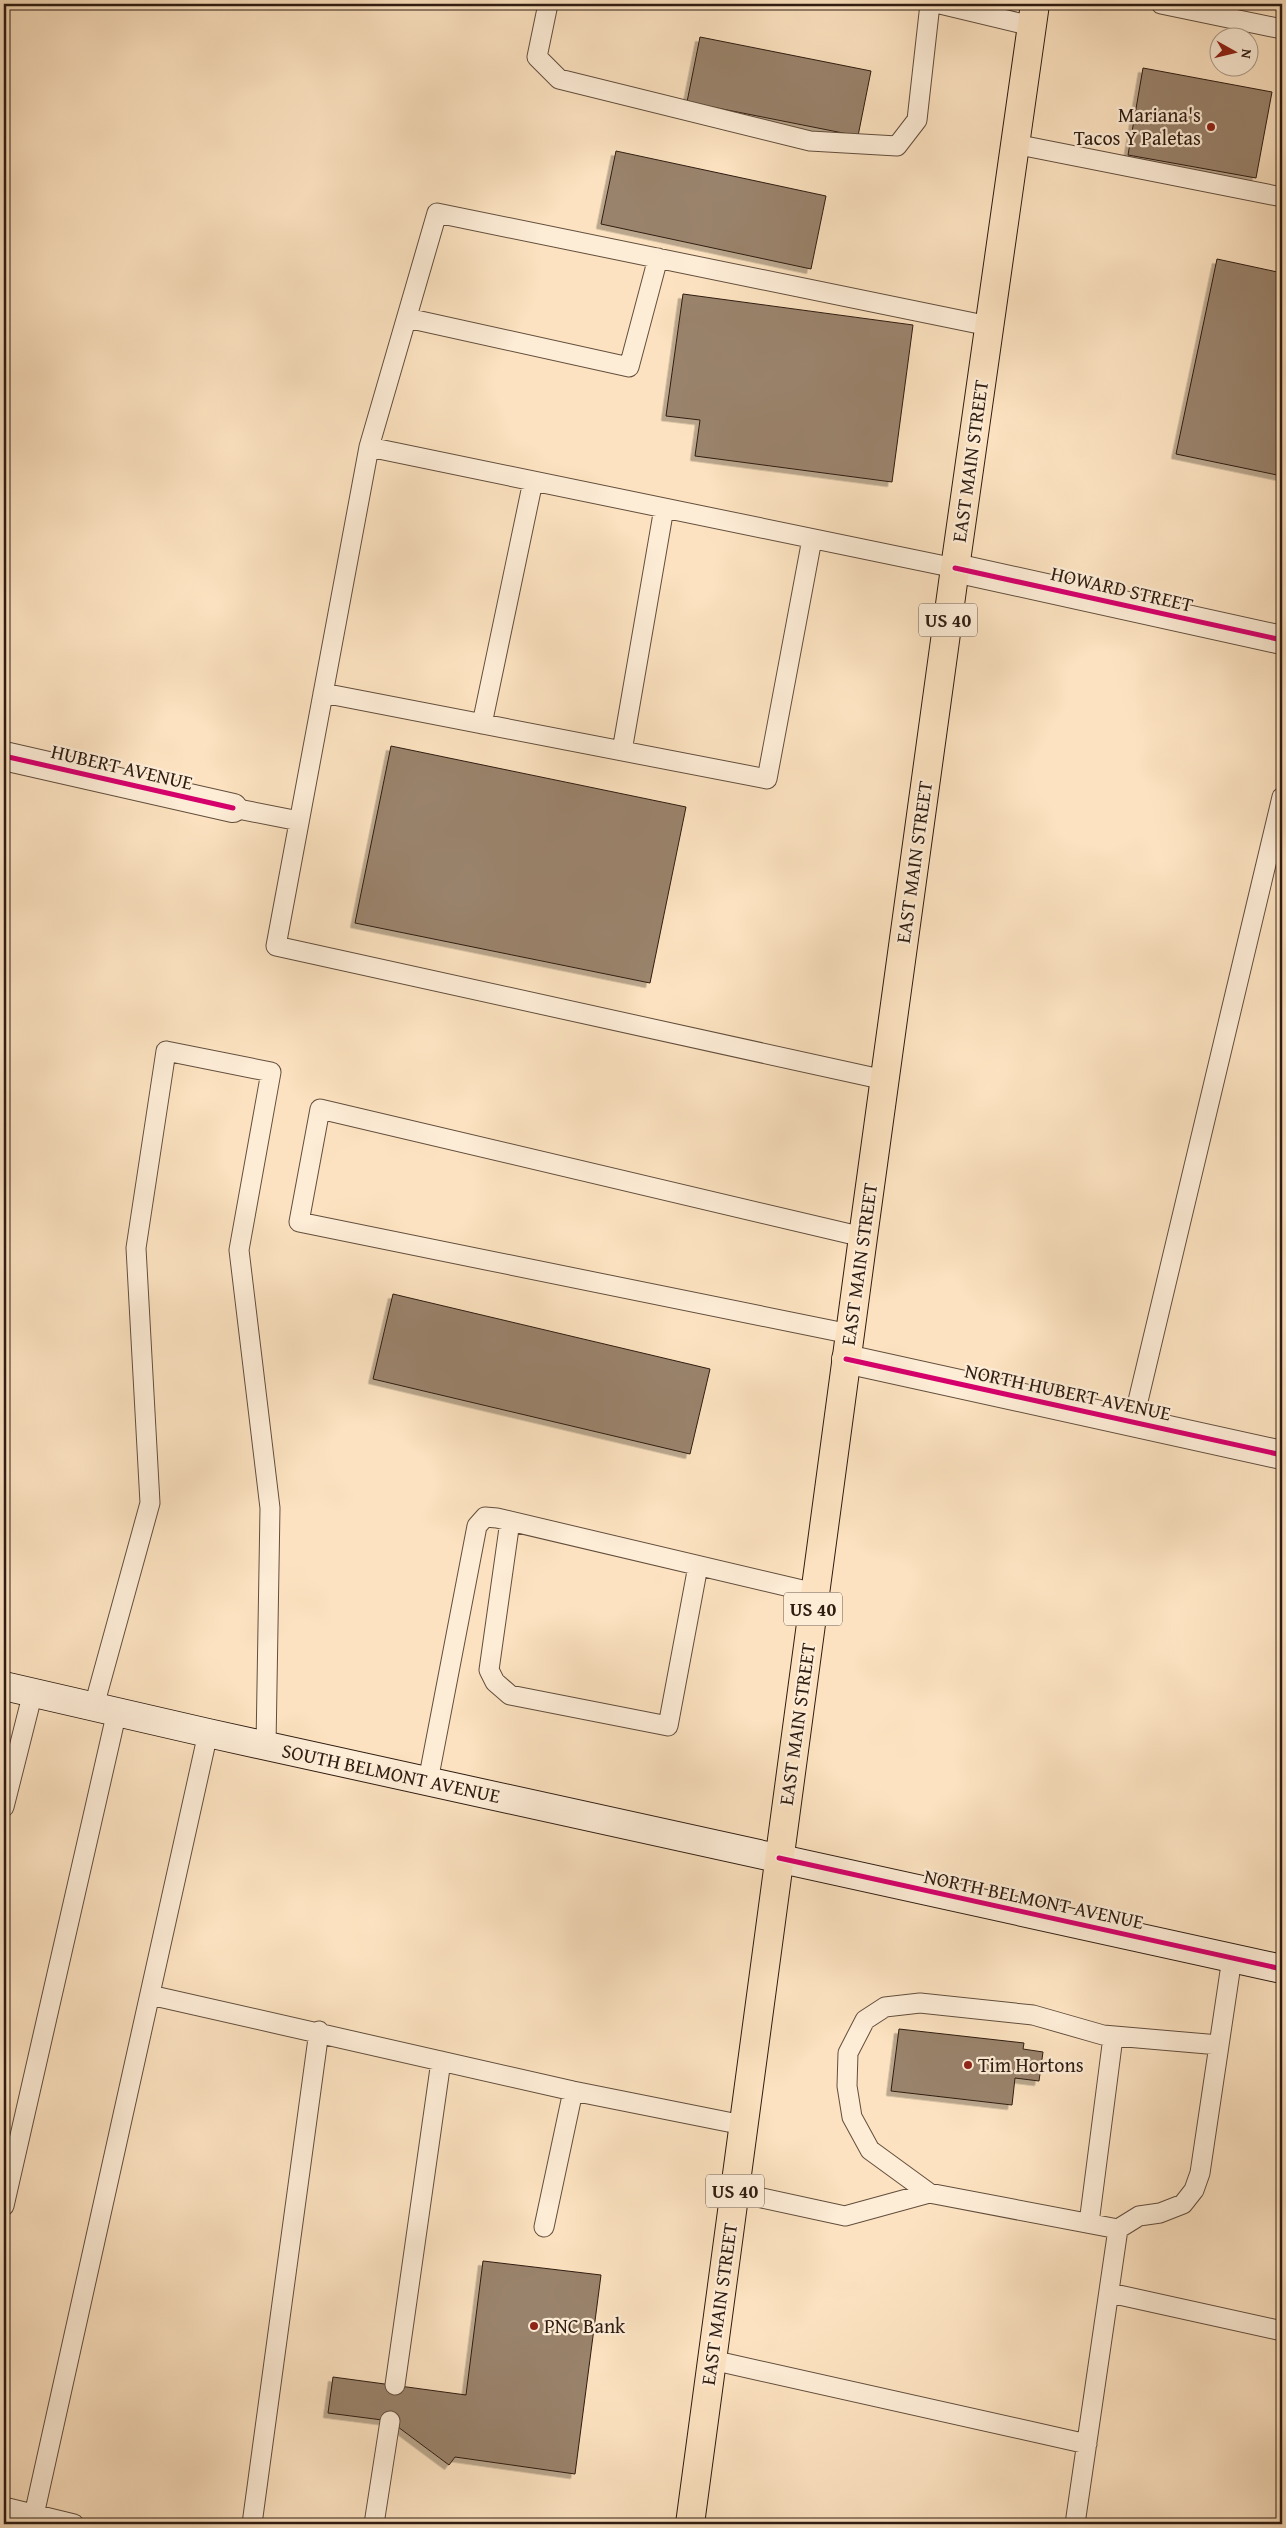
<svg xmlns="http://www.w3.org/2000/svg" width="1286" height="2528" font-family="'Gentium Book Plus',serif">
	<defs>
		<filter id="shadow"><feDropShadow dx="-4.5" dy="4.5" stdDeviation="0" flood-color="#0004"/></filter>
	</defs>
	<rect width="100%" height="100%" fill="#fce2c0"/>
	<filter id="stains"><feTurbulence type="fractalNoise" baseFrequency=".004" numOctaves="4"/><feColorMatrix values="0 0 0 0 .2 0 0 0 0 .09 0 0 0 0 .02 0 0 0 .5 -.17"/></filter>
	<radialGradient id="worn" r=".72"><stop offset=".6" stop-color="#630" stop-opacity="0"/><stop offset="1" stop-color="#630" stop-opacity=".3"/></radialGradient>
	<path fill="#9a836c" stroke="#2f1c11" filter="url(#shadow)" d="M700 37 871 71 858 136 687 102Z
		M1143 68 1272 92 1256 178 1128 155Z
		M616 151 826 196 811 269 601 224Z
		M1217 259 1282 273V476L1176 454Z
		M683 294 913 325 892 482 695 456 700 420 666 416Z
		M391 746 686 807 650 983 355 923Z
		M393 1294 710 1369 690 1454 373 1379Z
		M899 2029 1024 2043 1023 2049 1043 2052 1039 2081 1015 2078 1012 2105 891 2091Z
		M483 2261 601 2275 575 2474 455 2457 449 2465 390 2421 328 2413 333 2377 466 2395Z"/>
	<g fill="none" stroke-linecap="round" stroke-linejoin="round">
		<g stroke="#624e3d" stroke-width="21">
			<path id="lane" d="M548 4 537 57 559 79 810 141 897 146 917 120 930 4
				M940 4 1032 26
				M1161 4 1282 29
				M1015 144 1282 197
				M407 318 629 367 658 258
				M369 447 276 946 885 1080
				M955 568 369 447 437 213 989 326
				M323 693 767 779 812 539
				M482 724 533 481
				M622 751 664 508
				M233 808 299 821
				M850 1334 299 1222 320 1109 863 1237
				M1133 1422 1282 797
				M510 1521 489 1670 495 1682 510 1695 668 1726 698 1566
				M94 1706 150 1503 136 1248 166 1051 271 1072 239 1250 270 1508 266 1745
				M428 1781 477 1526 485 1517 497 1518 815 1593
				M4 1807 33 1692
				M150 1995 573 2091 743 2125
				M734 2192 845 2216 929 2193 1118 2229
				M929 2193 870 2150 852 2117 847 2086 848 2053 865 2020 885 2007 920 2003 1033 2015 1103 2035 1219 2045
				M4 2206 117 1711
				M1089 2223 1113 2037
				M544 2227 573 2091
				M1110 2293 1282 2331
				M712 2360 1087 2444
				M395 2385 441 2061
				M4 2507 74 2524
				M32 2524 208 1733
				M252 2524 319 2031
				M374 2524 390 2421
				M1075 2524 1118 2229 1139 2216 1160 2213 1183 2204 1194 2190 1200 2173 1232 1958"/>
		</g>
		<g stroke="#624e3d" stroke-width="30">
			<path id="street" d="M955 568 1282 640
				M4 756 233 808
				M846 1359 1282 1455"/>
		</g>
		<g stroke="#2f1c11" stroke-width="30">
			<path id="secondary" d="M4 1686 208 1733 1282 1969"/>
		</g>
		<g stroke="#2f1c11" stroke-width="30">
			<path id="primary" d="M690 2524 863 1237 955 568 1035 4"/>
		</g>
		<use href="#lane" stroke="#fdecd6" stroke-width="19"/>
		<use href="#street" stroke="#fdecd6" stroke-width="28"/>
		<use href="#secondary" stroke="#fdecd6" stroke-width="28"/>
		<use href="#primary" stroke="#fce2c0" stroke-width="28"/>
		<g stroke="#fdecd6" stroke-width="8">
			<path id="cycleway" d="M955 568 1282 640
				M4 756 233 808
				M846 1359 1282 1455
				M779 1858 1282 1969"/>
		</g>
		<use href="#cycleway" stroke="#d6006c" stroke-width="5"/>
	</g>
	<g fill="#8f2418" stroke="#fdecd6" stroke-width="2">
		<circle cx="1211" cy="127" r="5"/>
		<circle cx="968" cy="2065" r="5"/>
		<circle cx="534" cy="2326" r="5"/>
	</g>
	<g text-anchor="middle" stroke-width="4.5" stroke-linejoin="round" paint-order="stroke">
		<g fill="#fdecd6" stroke="#6d5a4c" stroke-width="1">
			<rect x="919" y="603.5" width="58" height="33" rx="4"/>
			<rect x="784" y="1592.5" width="58" height="33" rx="4"/>
			<rect x="706" y="2174.5" width="58" height="33" rx="4"/>
		</g>
		<g font-size="19" font-weight="bold" fill="#2f1c11">
			<text x="948" y="627">US 40</text>
			<text x="813" y="1616">US 40</text>
			<text x="735" y="2198">US 40</text>
		</g>
		<g font-size="20" fill="#2f1c11" stroke="#fdecd6" text-anchor="start">
			<text x="1201" y="122" text-anchor="end">Mariana's<tspan x="1201" dy="23">Tacos Y Paletas</tspan></text>
			<text x="978" y="2072">Tim Hortons</text>
			<text x="544" y="2333">PNC Bank</text>
		</g>
		<g font-size="20" fill="#2f1c11" stroke="#fdecd6">
			<text transform="translate(970 461) rotate(-82)" y="7">EAST MAIN STREET</text>
			<text transform="translate(1122 589) rotate(13)" y="7">HOWARD STREET</text>
			<text transform="translate(122 767) rotate(13)" y="7">HUBERT AVENUE</text>
			<text transform="translate(914 862) rotate(-82)" y="7">EAST MAIN STREET</text>
			<text transform="translate(859 1264) rotate(-82)" y="7">EAST MAIN STREET</text>
			<text transform="translate(1068 1392) rotate(12)" y="7">NORTH HUBERT AVENUE</text>
			<text transform="translate(797 1724) rotate(-82)" y="7">EAST MAIN STREET</text>
			<text transform="translate(391 1773) rotate(12)" y="7">SOUTH BELMONT AVENUE</text>
			<text transform="translate(1034 1899) rotate(12)" y="7">NORTH BELMONT AVENUE</text>
			<text transform="translate(719 2304) rotate(-82)" y="7">EAST MAIN STREET</text>
		</g>
	</g>
	<rect width="1286" height="2528" fill="none" stroke="#fce2c0" stroke-width="20"/>
	<rect x="5" y="5" width="1276" height="2518" fill="none" stroke="#2f1c11" stroke-width="2.5"/>
	<rect x="10" y="10" width="1266" height="2508" fill="none" stroke="#2f1c11"/>
	<g transform="translate(1234 52) rotate(98)"><circle r="24" fill="#fdecd6" stroke="#ab9987"/>
	<path d="M0-4L9 19L0 12L-9 19Z" fill="#8f2418"/>
	<text y="-8" font-size="14" font-weight="bold" text-anchor="middle" fill="#2f1c11">N</text>
	</g>
	<rect width="100%" height="100%" filter="url(#stains)"/>
	<rect width="100%" height="100%" fill="url(#worn)"/>
</svg>
